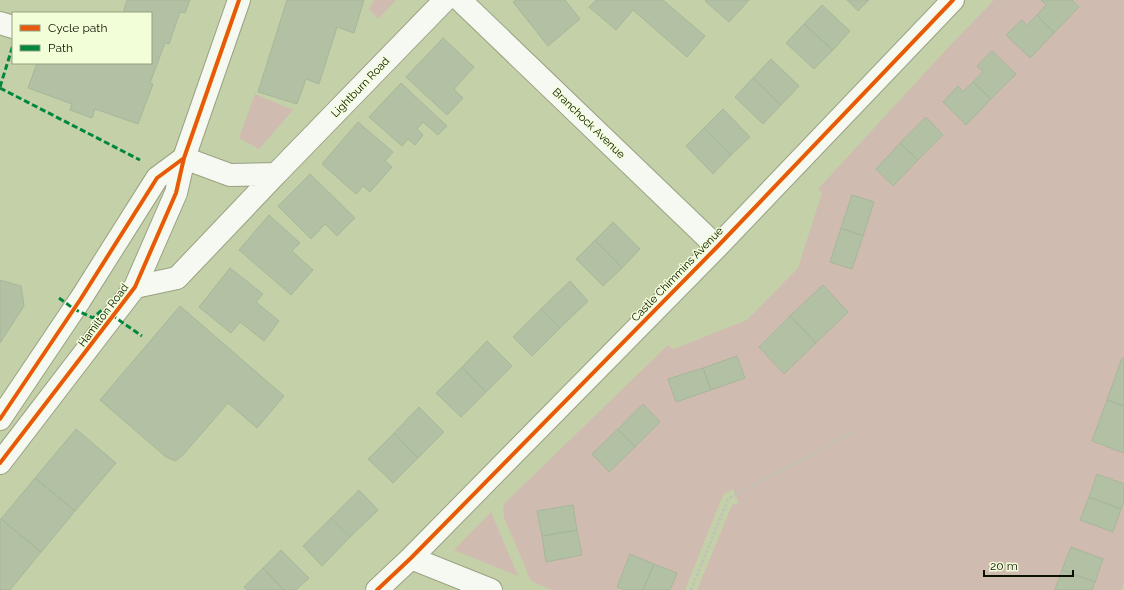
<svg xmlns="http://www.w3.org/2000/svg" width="1124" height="590" font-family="Raleway,sans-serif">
	<rect width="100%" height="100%" fill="#c4d0a8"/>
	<path fill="#d0bbb0" d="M374 0H396L378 19 369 9Z
		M994 0H1124V582L1121 590H697L732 505 739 503 733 489 723 495 685 590H552L531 581 504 517 503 509 506 502 668 345 674 349 747 320 798 268 822 193 818 189 944 52Z
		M255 94 293 110 259 149 239 138Z
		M491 512 518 576 454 550Z"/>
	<path fill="#b2c0a4" stroke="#a7b799" d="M127 0H190L185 13 180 12 169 44 165 43 150 83 153 84 138 124 95 109 92 118 70 110 72 104 28 88 37 63H151V13H123Z
		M287 0H364L354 33 337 27 319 84 306 79 297 104 258 92Z
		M516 0H565L580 19 548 46 513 2Z
		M596 0H663L705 36 687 57 633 10 616 30 589 7Z
		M706 0H749L729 22 705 1Z
		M847 0H869L858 11Z
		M1041 0H1072L1079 7 1054 33 1037 15 1046 5Z
		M822 5 850 31 833 50 804 24Z
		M1037 15 1054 33 1030 58 1006 35 1022 20 1027 25Z
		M804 24 833 50 814 69 786 43Z
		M443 38 474 67 454 89 463 98 447 115 406 77Z
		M992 51 1016 74 991 99 973 82 983 72 977 66Z
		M771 59 799 86 781 105 753 78Z
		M753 78 781 105 763 124 735 97Z
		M973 82 991 99 966 125 943 102 958 86 963 92Z
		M401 83 447 126 438 135 423 122 417 129 423 135 415 145 408 139 402 146 369 117Z
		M723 109 750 137 731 155 704 128Z
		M926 117 943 135 918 160 900 143Z
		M358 122 393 152 385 161 392 167 370 192 363 186 356 194 322 164Z
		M704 128 731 155 713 174 686 146Z
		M900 143 918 160 893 186 876 169Z
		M310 174 355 218 337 236 325 224 311 239 278 206Z
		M852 195 874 202 863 236 841 228Z
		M269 215 300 243 292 251 313 270 291 295 239 250Z
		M613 222 640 249 622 268 595 240Z
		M841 228 863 236 852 269 830 262Z
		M595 240 622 268 603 286 576 259Z
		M230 268 263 294 256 302 279 321 264 341 240 322 231 333 199 307Z
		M0 280 21 286 24 306 0 343Z
		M570 281 588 301 560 328 541 309Z
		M823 285 848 312 816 343 790 316Z
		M180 306 284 396 257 428 228 403 182 456 175 461 166 457 100 400Z
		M541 309 560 328 532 356 513 337Z
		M790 316 816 343 784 374 759 347Z
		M487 341 512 366 486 392 462 367Z
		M737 356 745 378 711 390 703 368Z
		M1122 358 1124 359V406L1107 400Z
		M462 367 486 392 461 417 436 393Z
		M703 368 711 390 676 402 668 379Z
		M1107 400 1124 406V453L1092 441Z
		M643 404 660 422 635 447 618 429Z
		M419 407 444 432 418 458 394 433Z
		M76 429 116 463 75 511 35 478Z
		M618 429 635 447 609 472 592 454Z
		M394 433 418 458 393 483 368 459Z
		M1097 474 1124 484V502L1121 509 1089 497Z
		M35 478 75 511 41 552 1 519Z
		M359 490 378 510 350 537 331 518Z
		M1089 497 1121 509 1113 532 1080 520Z
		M573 505 577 530 542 536 537 511Z
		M331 518 350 537 322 566 303 546Z
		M1 519 41 552 10 590H0V520Z
		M577 530 582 555 546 562 542 536Z
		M1071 547 1103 559 1095 582 1062 570Z
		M281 550 309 578 296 590H284L263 568Z
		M630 554 654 564 643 590H625L617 587Z
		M654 564 677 573 670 590H643Z
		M263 568 284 590H247L244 587Z
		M1062 570 1095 582 1092 590H1055Z"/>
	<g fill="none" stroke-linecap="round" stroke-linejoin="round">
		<g stroke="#99a282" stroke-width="24">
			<path id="street" d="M460 0 717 247
				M0 23 13 27
				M184 158 230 175 276 174 445 0
				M135 287 177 278 276 174
				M411 558 491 590
				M377 590 411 558 717 247 953 0"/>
		</g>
		<g stroke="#99a282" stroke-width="24">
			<path id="primary" d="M0 419 80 300 157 178 184 158
				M0 463 135 287 176 193 184 158 239 0"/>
		</g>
		<path stroke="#bfc2b7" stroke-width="2.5" stroke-dasharray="3 2" stroke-linecap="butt" d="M691 590 728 499 852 433"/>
		<use href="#street" stroke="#f6f8f2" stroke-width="22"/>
		<use href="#primary" stroke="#f6f8f2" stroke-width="22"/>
		<path stroke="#00873e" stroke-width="3" stroke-dasharray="6 3" stroke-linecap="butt" d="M0 87 13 45
			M0 88 140 160
			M59 298 74 309 93 318 103 309 142 336"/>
		<g stroke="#f2fed8" stroke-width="6">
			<path id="cycleway" d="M0 419 80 300 157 178 184 158
				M0 463 135 287 176 193 184 158 239 0
				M377 590 411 558 717 247 953 0"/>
		</g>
		<use href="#cycleway" stroke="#e8590c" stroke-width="4"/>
	</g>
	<g text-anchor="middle" stroke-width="3" stroke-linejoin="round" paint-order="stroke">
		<g font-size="11" fill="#0b1100" stroke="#f2fed8">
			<text transform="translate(360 87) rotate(-46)" y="4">Lightburn Road</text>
			<text transform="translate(589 123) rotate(44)" y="4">Branchock Avenue</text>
			<text transform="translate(677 274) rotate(-46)" y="4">Castle Chimmins Avenue</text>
			<text transform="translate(103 315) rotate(-53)" y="4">Hamilton Road</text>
		</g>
	</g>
	<rect x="12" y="12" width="140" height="52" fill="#f2fed8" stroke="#969f82"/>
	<rect x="20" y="25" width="20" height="6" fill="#e8590c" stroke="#969f82"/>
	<text x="48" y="32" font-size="12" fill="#0b1100">Cycle path</text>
	<rect x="20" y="45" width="20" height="6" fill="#00873e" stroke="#969f82"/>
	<text x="48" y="52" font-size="12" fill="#0b1100">Path</text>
	<path d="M984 570v6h89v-6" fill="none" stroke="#0b1100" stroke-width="2"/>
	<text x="990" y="570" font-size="12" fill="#0b1100" stroke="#f2fed8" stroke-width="3" paint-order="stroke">20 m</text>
</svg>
